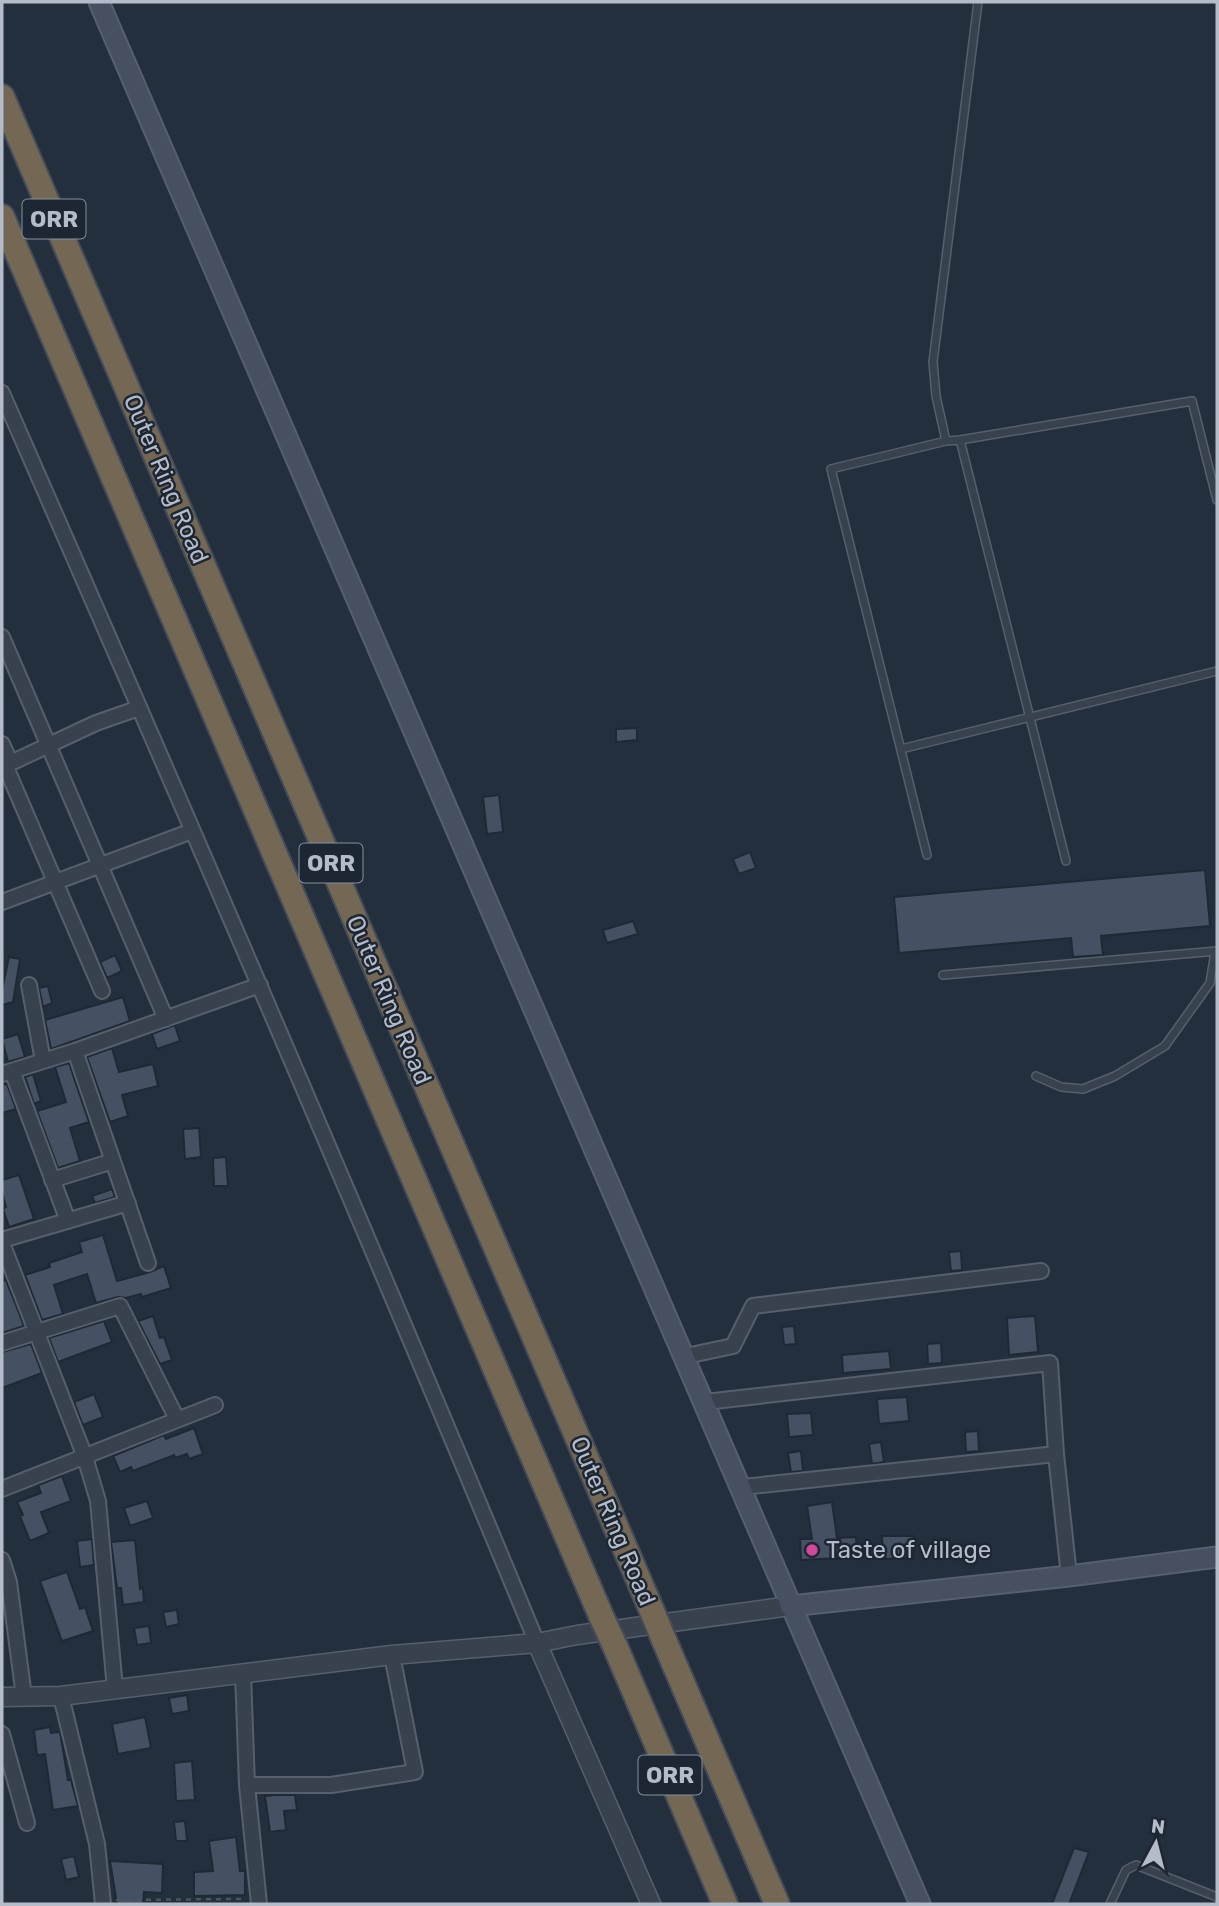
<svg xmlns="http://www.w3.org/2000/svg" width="1219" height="1906" font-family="Rubik,sans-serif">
	<rect width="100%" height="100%" fill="#242f3e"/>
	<path fill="#455162" stroke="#1f2835" stroke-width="2" d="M637 728V740L616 742V729Z
		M499 795 503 832 487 834 483 797Z
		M750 852 756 868 739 874 733 859Z
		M1205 870 1210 926 1101 936 1103 955 1073 957 1071 938 899 953 894 897Z
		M633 921 638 934 607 943 603 930Z
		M115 955 122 971 107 978 100 962Z
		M9 957 20 959 13 1002 2 1005V990Z
		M48 986 52 1003 43 1007 39 988Z
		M123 997 130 1021 51 1049 45 1020Z
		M175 1025 180 1041 157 1049 152 1034Z
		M18 1034 25 1057 8 1062 2 1039Z
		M112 1048 119 1072 153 1064 158 1086 122 1095 128 1116 110 1122 87 1057Z
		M69 1063 89 1122 70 1128 80 1161 58 1168 37 1111 66 1102 55 1067Z
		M33 1074 41 1101 34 1104 25 1077Z
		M7 1084 16 1109 2 1113V1085Z
		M199 1128 201 1157 185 1159 183 1129Z
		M226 1157 228 1186H214L213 1158Z
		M19 1175 34 1219 9 1227 3 1209 6 1207 2 1192V1180Z
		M112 1189 115 1197 95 1203 92 1196Z
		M103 1235 117 1281 150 1272 164 1266 171 1288 142 1297 141 1294 126 1298 118 1297 96 1303 87 1274 54 1285 63 1314 42 1320 25 1275 50 1267 49 1263 82 1252 79 1242Z
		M961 1251 962 1270 951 1271 949 1252Z
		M6 1280 24 1326 2 1333V1281Z
		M153 1316 160 1338 164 1337 172 1360 160 1364 138 1321Z
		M1035 1316 1038 1352 1009 1355 1007 1318Z
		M104 1321 112 1342 58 1362 49 1338Z
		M794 1326 796 1344 784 1345 782 1327Z
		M941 1343 942 1363 928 1364 927 1344Z
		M31 1344 42 1373 2 1388V1352Z
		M889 1351 891 1369 843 1373 842 1355Z
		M94 1394 103 1417 83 1425 74 1402Z
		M907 1397 909 1421 879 1424 877 1399Z
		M811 1413 813 1435 789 1437 787 1414Z
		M194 1428 203 1454 189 1459 187 1454 175 1458 174 1455 133 1471 131 1467 120 1472 113 1456 164 1435 166 1439Z
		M978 1431 979 1451 966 1452 965 1432Z
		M881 1442 884 1462 872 1464 869 1444Z
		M801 1451 803 1471 791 1472 788 1453Z
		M62 1476 71 1501 41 1512 49 1533 30 1541 20 1516 23 1515 17 1502 41 1493 38 1485Z
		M147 1501 153 1518 130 1526 124 1508Z
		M832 1502 837 1538 856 1537 857 1557 801 1560 800 1539H812L807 1506Z
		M882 1536H914V1558L883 1559Z
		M92 1539 94 1565 80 1567 77 1541Z
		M135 1540 140 1589 143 1588 144 1602 123 1605 121 1588H117L111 1542Z
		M67 1572 80 1609 85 1607 93 1631 62 1641 40 1581Z
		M177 1610 179 1624 166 1627 163 1612Z
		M149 1626 151 1643 137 1645 134 1628Z
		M187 1695 189 1711 172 1714 169 1698Z
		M145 1717 151 1748 118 1754 112 1724Z
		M50 1727 51 1733 60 1732 68 1780H71L78 1806 53 1810 45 1754 37 1755 34 1730Z
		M192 1761 195 1800 176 1801 174 1763Z
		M275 1795H295L297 1810 284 1811 286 1830 270 1832 265 1796Z
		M185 1821 187 1841H176L174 1822Z
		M236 1837 240 1871H245V1895L194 1896V1872L213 1871 209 1841Z
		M1074 1848 1089 1852 1069 1904H1052Z
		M74 1856 79 1877 66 1880 61 1859Z
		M110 1861 163 1864 162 1893 144 1892 143 1904H117Z"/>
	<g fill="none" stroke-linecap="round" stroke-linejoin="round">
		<g stroke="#565f6c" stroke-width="10">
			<path id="service" d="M960 440 1066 861
				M946 441 936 396 933 362 978 2
				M901 749 1217 671
				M927 855 831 469 946 441 960 440 1192 401 1217 500
				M943 975 1217 951
				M1036 1076 1061 1087 1083 1089 1115 1076 1165 1046 1210 983 1215 952
				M1110 1904 1126 1870 1136 1865 1217 1897"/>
		</g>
		<g stroke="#565f6c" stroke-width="18">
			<path id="minor" d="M2 393C184 808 364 1224 537 1643
				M2 637 166 1019
				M2 744 10 762
				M5 765 102 991
				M2 767 96 723 139 708
				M2 902 192 831
				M29 985 43 1061
				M75 1051 148 1263
				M12 1071 68 1221
				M2 1074 75 1051 260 985
				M52 1180 113 1161
				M2 1240 128 1203
				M2 1243 85 1457 98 1501 115 1689
				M2 1343 120 1306 177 1419
				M686 1356 733 1346 753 1306 1041 1271
				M705 1402 1050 1363 1056 1454 1069 1576
				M742 1487 1056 1454
				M2 1489 215 1405
				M2 1560 9 1582 24 1697
				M243 1673 247 1785 259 1904
				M61 1696 97 1844 103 1904
				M2 1734 27 1823
				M247 1785H331L415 1772 392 1655"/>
		</g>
		<g stroke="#565f6c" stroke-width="21">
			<path id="tertiary" d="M537 1643 651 1904
				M2 1697 61 1696 392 1655 537 1643 577 1635 790 1606"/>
		</g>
		<g stroke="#565f6c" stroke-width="23">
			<path id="secondary" d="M99 2 920 1904
				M790 1606 1069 1576 1217 1557"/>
		</g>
		<g stroke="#434c59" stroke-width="28">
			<path id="motorway" d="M2 97 652 1611
				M2 217 602 1618
				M664 1640 777 1904
				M615 1646 725 1904"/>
		</g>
		<path stroke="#44595c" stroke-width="2.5" stroke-dasharray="5 5" stroke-linecap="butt" d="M116 1900 242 1899"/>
		<use href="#service" stroke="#38414e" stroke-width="7"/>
		<use href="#minor" stroke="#38414e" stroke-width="14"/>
		<use href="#tertiary" stroke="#38414e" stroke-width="18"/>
		<use href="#secondary" stroke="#465061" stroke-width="19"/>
		<use href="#motorway" stroke="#746855" stroke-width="24"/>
		<g stroke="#434c59" stroke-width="28" stroke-linecap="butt">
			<path id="motorway-bridge" d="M652 1611 664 1640
				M602 1618 615 1646"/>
		</g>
		<use href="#motorway-bridge" stroke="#746855" stroke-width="24"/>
	</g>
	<circle fill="#d1479c" stroke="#1d2633" stroke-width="2.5" cx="812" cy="1550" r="7"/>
	<g text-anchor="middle" stroke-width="5" stroke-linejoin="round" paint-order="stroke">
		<g fill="#1d2633" stroke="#878f9c" stroke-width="2">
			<rect x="22.5" y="199.5" width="63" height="39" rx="5"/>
			<rect x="299.5" y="843.5" width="63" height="39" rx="5"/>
			<rect x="638.5" y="1755.5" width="63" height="39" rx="5"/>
		</g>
		<g font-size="23" font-weight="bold" fill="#b4bcc9">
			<text x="54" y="227">ORR</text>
			<text x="331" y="871">ORR</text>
			<text x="670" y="1783">ORR</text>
		</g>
		<g font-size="24" fill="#b4bcc9" stroke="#1d2633">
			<text transform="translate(166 479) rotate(67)" y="8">Outer Ring Road</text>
			<text transform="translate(389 1000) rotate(67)" y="8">Outer Ring Road</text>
			<text transform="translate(613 1521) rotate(67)" y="8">Outer Ring Road</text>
		</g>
		<g font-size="24" fill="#b4bcc9" stroke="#1d2633" text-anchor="start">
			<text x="826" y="1558">Taste of village</text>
		</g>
	</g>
	<rect width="1219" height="1906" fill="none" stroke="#b4bcc9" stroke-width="7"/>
	<g transform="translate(1156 1843) rotate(7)" stroke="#1d2633" stroke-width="5" paint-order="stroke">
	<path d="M0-5L12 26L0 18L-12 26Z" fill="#b4bcc9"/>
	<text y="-10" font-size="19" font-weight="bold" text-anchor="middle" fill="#b4bcc9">N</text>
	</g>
</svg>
